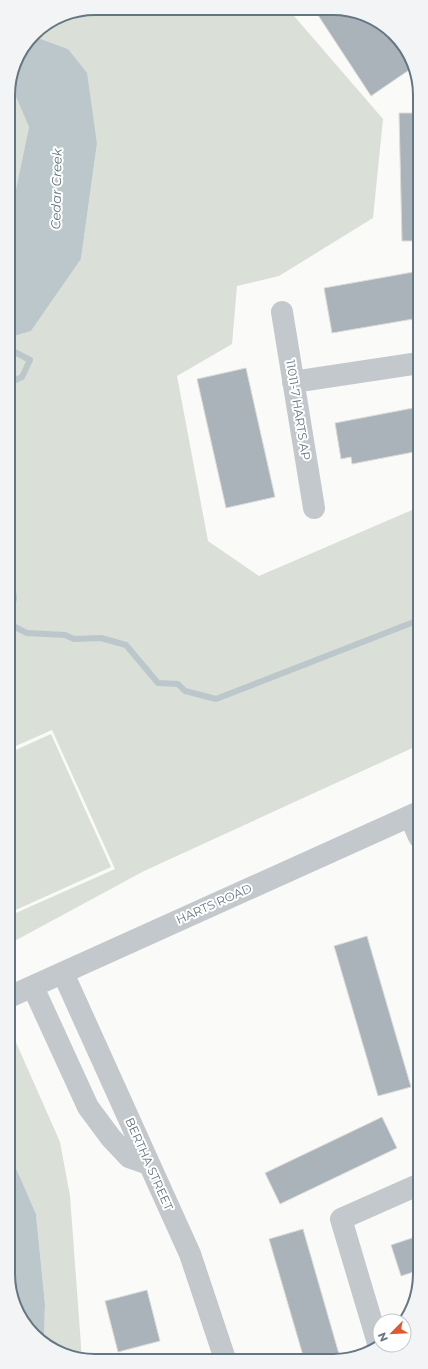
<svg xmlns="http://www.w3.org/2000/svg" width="428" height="1369" font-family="Montserrat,sans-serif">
	<rect width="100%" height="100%" fill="#fafaf8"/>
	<path fill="#dadfd7" d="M95 8 288 9 383 119 373 218 279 276 237 286 232 344 177 376 208 541 259 576 419 507V745L144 871 9 944V916L115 869 52 730 9 749 8 338 31 331 81 259 97 144 68 49 33 36C48 16 72 13 95 8Z
		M9 87 13 90 29 127 12 208 11 267 8 272Z
		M51 734 111 867 9 913V753Z
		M11 1031 60 1142 70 1196 82 1359H77L44 1341 45 1304 36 1214 9 1152V1032Z"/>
	<path fill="#bbc7cb" d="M33 36 68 49 87 73 97 144 81 259 31 331 8 338V272L11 267 12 208 29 127 13 90 9 87 17 56Z
		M9 1152 36 1214 45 1304 44 1341 33 1335 10 1291Z"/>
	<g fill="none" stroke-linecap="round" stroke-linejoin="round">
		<path stroke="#bbc7cb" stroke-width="6" d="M9 349 30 360 22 377 9 383
			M9 567 14 598 9 621
			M9 624 27 633 65 635 74 639 101 638 126 645 158 683 178 684 185 691 216 699 419 620"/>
	</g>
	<path fill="#aab3b9" stroke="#dcdcda" d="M314 9 351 10 386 29 412 68 371 96Z
		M399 113H418L419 241H402Z
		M419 271V318L332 333 324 288Z
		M246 368 275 497 226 508 197 379Z
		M413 408 419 440V451L352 464 351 457 341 459 335 423Z
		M367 936 411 1087 378 1096 334 946Z
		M382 1117 397 1148 280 1204 265 1173Z
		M420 1228V1270L401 1276 391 1245 415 1237 413 1230Z
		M303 1229 339 1354 322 1359H304L269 1239Z
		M147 1290 160 1341 118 1352 105 1301Z"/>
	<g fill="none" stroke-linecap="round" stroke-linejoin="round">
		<path stroke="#c3c8cc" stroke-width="22" d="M282 312 314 508
			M293 382 419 363
			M410 816 419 837
			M63 973 190 1254 225 1359
			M33 987 88 1107 111 1138 129 1157 149 1164
			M9 997 419 812
			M378 1343 341 1219 420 1184"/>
	</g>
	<g text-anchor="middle" stroke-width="4" stroke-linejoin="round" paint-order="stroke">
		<g font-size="12" fill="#657683" stroke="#fff">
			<text transform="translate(298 410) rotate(81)" y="4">11011-7 HARTS AP</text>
			<text transform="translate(214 904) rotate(-24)" y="4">HARTS ROAD</text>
			<text transform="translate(149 1164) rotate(66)" y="4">BERTHA STREET</text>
		</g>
		<g font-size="13" font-style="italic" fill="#60757c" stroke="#fff">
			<text transform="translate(56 189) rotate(-89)" y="5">Cedar Creek</text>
		</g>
	</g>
	<path d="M0 0H428V1369H0ZM95 15H333A80 80 0 0 1 413 95V1274A80 80 0 0 1 333 1354H95A80 80 0 0 1 15 1274V95A80 80 0 0 1 95 15Z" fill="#f3f4f5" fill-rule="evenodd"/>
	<path fill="none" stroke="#657683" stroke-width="2" d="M95 15H333A80 80 0 0 1 413 95V1274A80 80 0 0 1 333 1354H95A80 80 0 0 1 15 1274V95A80 80 0 0 1 95 15Z"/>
	<g transform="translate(392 1333) rotate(246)"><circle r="19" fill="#ffffff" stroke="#c1c8cd"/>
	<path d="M0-3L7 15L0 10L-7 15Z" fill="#e4572e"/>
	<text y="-6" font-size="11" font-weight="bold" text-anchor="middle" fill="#657683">N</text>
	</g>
</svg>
